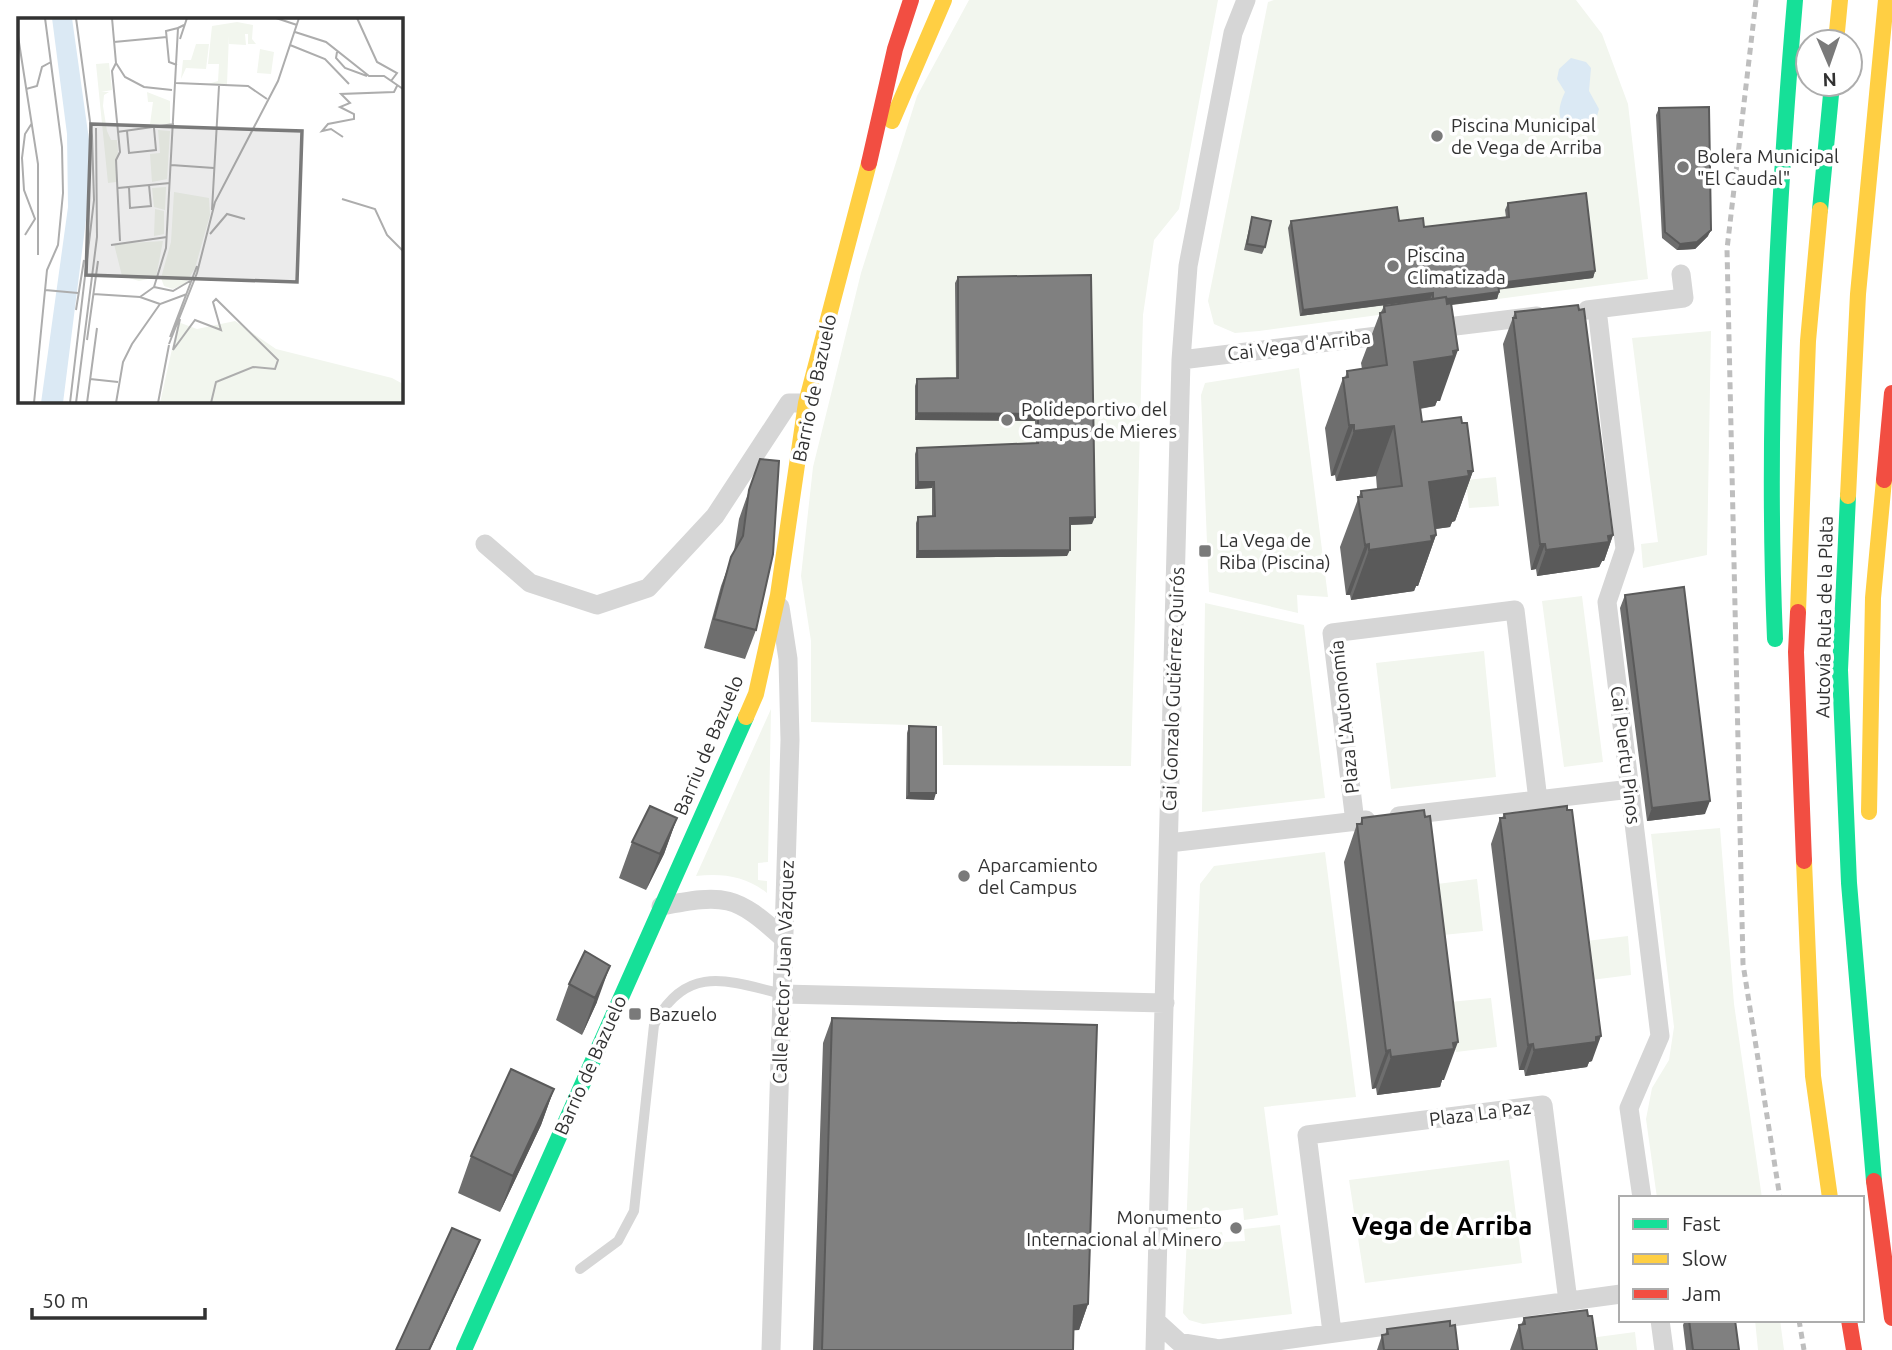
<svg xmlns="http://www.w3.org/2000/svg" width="1892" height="1350" font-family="Ubuntu,sans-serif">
	<rect width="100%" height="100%" fill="#fff"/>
	<path fill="#f2f6ee" d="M969 0H1218L1179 209 1154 240 1143 315 1131 766 943 765 942 726 811 722V641L801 576 813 467 861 273 917 96Z
		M1274 0H1576L1602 34 1628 104 1648 279 1259 331 1235 333 1214 324 1208 301 1268 2Z
		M1711 331 1707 555 1643 568 1641 544 1658 542 1632 338Z
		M1299 368 1328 597 1297 595 1298 613 1209 592 1201 395 1205 383Z
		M1496 477 1499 506 1469 508 1466 480Z
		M1582 596 1603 762 1564 767 1542 601Z
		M1205 603 1304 625 1325 798 1202 812Z
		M1484 651 1496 777 1391 789 1376 663Z
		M771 709 768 862 758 863V880L767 881V893C746 876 722 873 696 876Z
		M1720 828 1734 1004 1762 1198H1657L1646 1119 1652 1088 1669 1060 1674 1027 1651 834Z
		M1325 852 1356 1097 1264 1107 1278 1215 1244 1220 1243 1208 1219 1211 1217 1226 1186 1230 1200 884 1214 866Z
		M1477 879 1483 931 1443 935 1437 884Z
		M1628 936 1631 975 1591 980 1586 941Z
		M1491 998 1497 1047 1456 1052 1450 1002Z
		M1509 1160 1522 1263 1365 1283 1349 1180Z
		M1280 1225 1292 1314 1203 1324 1189 1320 1183 1313 1187 1238 1222 1232 1224 1242 1245 1241 1244 1229Z
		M1755 1320H1780L1784 1350H1758Z
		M1635 1332 1637 1350H1592L1590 1338Z"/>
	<path fill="#dbe9f4" d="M1571 58 1586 62 1591 68 1589 91 1599 109 1595 123 1578 130C1555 125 1557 109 1565 92L1557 79 1559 69Z"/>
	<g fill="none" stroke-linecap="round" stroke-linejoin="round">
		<path stroke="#d6d6d6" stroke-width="10" d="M580 1269 618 1241 634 1211 654 1025C685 964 727 980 782 994"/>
		<path stroke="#d6d6d6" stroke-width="19" d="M1597 309 1625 549 1607 602 1660 1036 1629 1108 1642 1198
			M1587 310 1684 298 1681 274
			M1431 329 1537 316
			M1181 360 1394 334
			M485 544 530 583 597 605 648 588 715 516 789 403H806
			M1399 816 1631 789
			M1355 822 1332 633 1515 610 1538 800
			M1169 843 1366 820
			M661 906C725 894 735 894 784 939
			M782 994 1165 1003
			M1660 1320 1664 1350
			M1156 1321 1179 1342 1215 1348
			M1332 1332 1307 1135 1543 1105 1568 1301
			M771 1350 790 740 788 659 780 607
			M1155 1350 1181 360 1188 266 1233 33 1246 0
			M1211 1350 1621 1294"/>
		<path stroke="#16e098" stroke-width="16" d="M1820 210 1832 84
			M1848 496 1840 670 1849 883 1874 1181
			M1775 639C1766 426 1777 212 1795 0
			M464 1350 746 717"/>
		<path stroke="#ffcf43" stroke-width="16" d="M1836 42 1840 0
			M892 121 944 0
			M1848 496 1858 294 1886 0
			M1798 612 1808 341 1820 210
			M746 717 756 694 778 595 806 403 869 163
			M1869 812 1873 598 1884 480
			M1804 861 1813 1076 1830 1198"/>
		<path stroke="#f24e42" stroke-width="16" d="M869 163 895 49 911 0
			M1884 480 1892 393
			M1798 612 1796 652 1804 861
			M1874 1181 1892 1318
			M1849 1320 1854 1350"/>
		<path stroke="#bebebe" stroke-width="5" stroke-dasharray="7 5" stroke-linecap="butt" d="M1756 0 1727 249 1743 964 1780 1198
			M1799 1320 1804 1350"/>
	</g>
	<path fill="#6e6e6e" d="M1659 108 1708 236 1695 249 1677 250 1662 238 1656 115Z
		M1508 203 1595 271 1593 278 1499 289V292L1497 299 1452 305 1440 401H1437L1435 406 1420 409 1422 422 1473 471 1455 521 1452 522 1450 527 1436 529V535L1418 586H1416L1414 591 1351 600 1350 595H1346L1340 547 1361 491 1377 489 1376 476 1336 481 1335 475 1331 476 1325 428 1343 378H1345L1347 371 1362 369 1361 363 1380 313 1381 312 1384 306 1418 301 1300 316 1288 228 1291 221H1399L1424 227 1506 217 1505 210Z
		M1252 217 1265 247 1262 254 1244 250Z
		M1091 275 1092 524 1070 525 1067 556 916 558V523L918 517 932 516V488L915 489V454L917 448 1036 444 1035 421 915 420V386L917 379 956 378 955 283 958 277Z
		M1515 312 1613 535 1604 561H1602L1599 567 1537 576 1536 569 1531 570 1503 344Z
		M760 459 756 630 745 659 704 648 721 586 734 551 739 519Z
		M1625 595 1705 814 1647 821 1620 608Z
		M909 726 934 800 906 799 907 733Z
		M1504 814 1592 1061 1589 1062 1587 1067 1525 1076 1524 1070H1519L1491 844 1500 818H1502Z
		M677 818 664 854 646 890 619 878 632 842Z
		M1362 818 1444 1080H1442L1440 1087 1377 1095 1376 1088 1372 1089 1344 862 1357 824H1360Z
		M585 951 597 1002 582 1035 556 1020 569 984Z
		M832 1018 1088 1304 1079 1330H1073V1350H813L823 1043Z
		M554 1089 541 1125 500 1212 458 1193 471 1156Z
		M1524 1318 1597 1350H1510L1519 1325H1521Z
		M1685 1320H1735L1739 1350H1686L1683 1325Z
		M1450 1326 1458 1350H1377L1382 1335H1385L1387 1329Z"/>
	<path fill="#5a5a5a" d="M1711 230 1708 236 1695 249 1677 250 1680 244Z
		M1595 271 1593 278 1496 290 1498 283Z
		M1499 292 1497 299 1431 307 1433 301Z
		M1433 293 1430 299 1300 316 1303 310Z
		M1458 350 1440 401H1437L1435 406 1396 412 1414 362Z
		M917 413 1038 414 1035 421 915 420Z
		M1349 425H1354L1335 475 1331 476Z
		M1394 426 1376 476 1336 481 1354 431Z
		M1468 471H1473L1455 521 1452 522 1450 527 1411 532 1429 482Z
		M918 482H934L932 488 915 489Z
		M1095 517 1092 524 1067 525 1070 518Z
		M1436 535 1418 586H1416L1414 591 1351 600 1369 550Z
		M1613 535 1604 561H1602L1599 567 1537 576 1546 550Z
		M1369 544 1350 595H1346L1365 545Z
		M1540 544H1545L1536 569 1531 570Z
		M1070 550 1067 556 916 558 918 551Z
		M909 793H936L934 800 906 799Z
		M1710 801 1705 814 1647 821 1652 808Z
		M677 818 664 854 646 890 660 854Z
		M610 966 597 1002 582 1035 595 998Z
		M1601 1036 1592 1061 1589 1062 1587 1067 1525 1076 1534 1050Z
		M1458 1042 1444 1080H1442L1440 1087 1377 1095 1391 1057Z
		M1533 1044 1524 1070H1519L1528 1045Z
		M1390 1050 1376 1088 1372 1089 1386 1051Z
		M554 1089 541 1125 500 1212 513 1176Z
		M480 1240 475 1253 430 1350H429Z
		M1088 1304 1079 1330 1065 1331 1074 1306Z"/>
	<path fill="#808080" stroke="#5a5a5a" stroke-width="2" d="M1709 107 1711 230 1697 242 1680 244 1665 232 1659 108Z
		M1586 193 1595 271 1498 283 1499 292 1447 299 1446 297 1433 299V293L1303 310 1291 221 1397 207 1399 221 1423 218 1424 227 1509 217 1508 203Z
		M1252 217 1271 221 1265 247 1247 244Z
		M1091 275 1095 517 1070 518V550L918 551V517L935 516 934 482H918L917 448 1038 443V414L917 413V379L958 378V277Z
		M1446 297 1447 304 1451 303 1458 350 1453 351 1454 356 1414 362 1422 422 1461 417 1462 423H1467L1473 471H1468L1469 476 1429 482 1436 535 1431 536 1432 541 1369 550V544L1365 545 1358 497H1362L1361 491 1402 486 1394 426 1354 431V425H1349L1343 378 1348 377 1347 371 1387 365 1380 313 1385 312 1384 306Z
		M1578 305 1579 310 1584 309 1613 535 1608 536 1609 542 1546 550 1545 544H1540L1513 318H1516L1515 312Z
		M760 459 779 461 773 554 756 630 714 619 731 557 743 536 749 490Z
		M1684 587 1710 801 1652 808 1625 595Z
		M909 726 936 727V793H909Z
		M650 806 677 818 660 854 632 842Z
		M1567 806V810H1572L1601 1036 1596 1037V1042L1534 1050 1533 1044 1528 1045 1500 818H1505L1504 814Z
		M1424 810 1425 817 1430 816 1458 1042 1453 1043 1454 1049 1391 1057 1390 1050 1386 1051 1357 824H1362V818Z
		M585 951 610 966 595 998 569 984Z
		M832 1018 1097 1025 1088 1304 1074 1306 1073 1350H822Z
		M511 1069 554 1089 513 1176 471 1156Z
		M452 1228 480 1240 429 1350H396Z
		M1587 1310 1588 1316H1592L1597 1350H1523L1519 1325 1525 1324 1524 1318Z
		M1689 1320H1735L1739 1350H1693Z
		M1450 1321V1326L1455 1325 1458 1350H1384L1382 1335 1388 1334 1387 1329Z"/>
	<g fill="#7a7a7a" stroke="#fff" stroke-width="2.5">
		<circle cx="1437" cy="136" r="7"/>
		<circle cx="1683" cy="167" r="7"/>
		<circle cx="1393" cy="266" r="7"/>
		<circle cx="1007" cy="420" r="7"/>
		<rect x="1198" y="544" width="14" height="14" rx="3.5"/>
		<circle cx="964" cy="876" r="7"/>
		<rect x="628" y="1007" width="14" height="14" rx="3.5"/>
		<circle cx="1236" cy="1228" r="7"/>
	</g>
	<g text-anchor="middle" stroke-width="7" stroke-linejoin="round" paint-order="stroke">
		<g font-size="19" fill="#323232" stroke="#fff" text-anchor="start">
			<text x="1451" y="132">Piscina Municipal<tspan x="1451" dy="22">de Vega de Arriba</tspan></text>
			<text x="1697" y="163">Bolera Municipal<tspan x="1697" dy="22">"El Caudal"</tspan></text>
			<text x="1407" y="262">Piscina<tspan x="1407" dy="22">Climatizada</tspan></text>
			<text x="1021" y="416">Polideportivo del<tspan x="1021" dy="22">Campus de Mieres</tspan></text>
			<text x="1219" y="547">La Vega de<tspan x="1219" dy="22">Riba (Piscina)</tspan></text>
			<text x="978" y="872">Aparcamiento<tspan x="978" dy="22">del Campus</tspan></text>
			<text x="649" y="1021">Bazuelo</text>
			<text x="1222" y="1224" text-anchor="end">Monumento<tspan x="1222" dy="22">Internacional al Minero</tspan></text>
		</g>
		<g font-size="19" fill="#323232" stroke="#fff">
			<text transform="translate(1299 345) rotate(-7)" y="7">Cai Vega d'Arriba</text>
			<text transform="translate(814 388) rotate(-78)" y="7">Barrio de Bazuelo</text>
			<text transform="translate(1824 617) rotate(-89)" y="7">Autovía Ruta de la Plata</text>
			<text transform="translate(1173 689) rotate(-88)" y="7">Cai Gonzalo Gutiérrez Quirós</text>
			<text transform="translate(1344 717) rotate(-96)" y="7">Plaza L'Autonomía</text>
			<text transform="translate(708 745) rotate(-67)" y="7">Barriu de Bazuelo</text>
			<text transform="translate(1626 755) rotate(83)" y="7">Cai Puertu Pinos</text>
			<text transform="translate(783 972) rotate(-88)" y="7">Calle Rector Juan Vázquez</text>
			<text transform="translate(590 1065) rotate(-66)" y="7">Barrio de Bazuelo</text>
			<text transform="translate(1480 1113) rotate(-7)" y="7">Plaza La Paz</text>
		</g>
		<g font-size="26" font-weight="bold" fill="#000" stroke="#fff">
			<text x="1442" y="1235">Vega de Arriba</text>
		</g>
	</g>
	<g transform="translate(18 18)">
		<rect width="385" height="385" fill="#fff"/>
		<path d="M219 4 235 7 234 21 238 26H230V16H227L228 27 211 26V17L209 66H190L200 63 201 46H190L194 8ZM178 26H191L188 51 168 50 163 61 165 42H173ZM242 31 256 34 253 56 239 55ZM91 45 94 72 83 74H91L86 77 85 88 89 113 93 122H99L100 133 98 164 90 165 78 46ZM129 74 152 83V106H132L135 84H130ZM140 112 152 113 149 161 134 164 132 136 142 135ZM148 169 147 192 136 189 134 170ZM156 174 191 180 192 197 177 250 168 265 155 271 146 268 143 260 153 224ZM137 191 146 193V216L136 218ZM145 223 138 259 121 263 104 258 96 226ZM217 303 258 331 374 360 385 366V385H142L160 304 179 311Z" fill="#f2f6ee"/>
		<path d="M34 0H54L72 129 70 186 45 385H23L50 189 49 116Z" fill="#dbe9f4"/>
		<path fill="none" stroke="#adadad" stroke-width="2" d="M94 0 98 45 107 59 126 69 154 72M258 0 279 7M339 0 359 44 379 55 373 63M277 14 308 24 351 58H366L385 71M0 18 20 146V237M162 21 169 0M96 24 149 19M272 27 307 41 331 66M319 34 318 40 327 50 349 58M98 45 94 53 102 134 98 142 102 223M159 47 151 44 148 13 160 10M158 65 230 68 249 81M8 71 19 68 24 49 33 44M109 113 111 135 138 132 136 110M99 114 156 106M325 119 313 111 304 113 310 106 336 101V96L322 89 332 85 323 76 376 74 379 68M153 147 196 150M111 169 112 190 133 188 131 167M100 170 152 165M324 181 357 191 369 217 385 233M194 192 201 68M192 216 209 196 227 201M7 217 17 201 6 172 4 140 7 116 14 105M93 227 149 219M136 269 155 273 172 263M27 272 60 275M75 276 122 279 142 286M122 279 136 269 148 230 160 10 166 7M58 292 66 242M162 301 155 332 177 302 203 312 195 284 198 281 260 342 257 351 235 349 198 364 193 385M152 319 179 248M69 322 80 243M151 326 179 255 197 184 260 63 281 0M72 361 100 364M16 385 29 252 40 227 45 175 44 129 27 0M52 385 76 182 74 118 58 0M58 385 79 219 78 110M69 385 79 310M98 385 105 344 114 326 142 286 169 276M140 385 151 327"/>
		<path fill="#7a7a7a" fill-opacity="0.15" stroke="#7a7a7a" stroke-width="3.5" d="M73 106 284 113 279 264 68 257Z"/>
		<rect width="385" height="385" fill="none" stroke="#323232" stroke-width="3.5"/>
	</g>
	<rect x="1619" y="1196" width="245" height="126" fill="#ffffff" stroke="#adadad" stroke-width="2"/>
	<rect x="1633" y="1219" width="35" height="10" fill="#16e098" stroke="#adadad" stroke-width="2"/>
	<text x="1682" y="1231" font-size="21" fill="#323232">Fast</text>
	<rect x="1633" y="1254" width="35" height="10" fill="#ffcf43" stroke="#adadad" stroke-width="2"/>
	<text x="1682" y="1266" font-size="21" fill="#323232">Slow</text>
	<rect x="1633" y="1289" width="35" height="10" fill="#f24e42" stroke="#adadad" stroke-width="2"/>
	<text x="1682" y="1301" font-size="21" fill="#323232">Jam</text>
	<g transform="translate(1829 63) rotate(178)"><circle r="33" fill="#ffffff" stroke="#adadad" stroke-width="2"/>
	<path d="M0-5L12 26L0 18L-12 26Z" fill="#7a7a7a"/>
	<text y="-10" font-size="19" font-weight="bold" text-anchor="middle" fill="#323232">N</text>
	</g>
	<path d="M32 1308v10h173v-10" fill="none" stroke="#323232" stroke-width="3.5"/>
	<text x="42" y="1308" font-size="21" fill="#323232" stroke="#ffffff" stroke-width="5" paint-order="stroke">50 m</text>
</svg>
